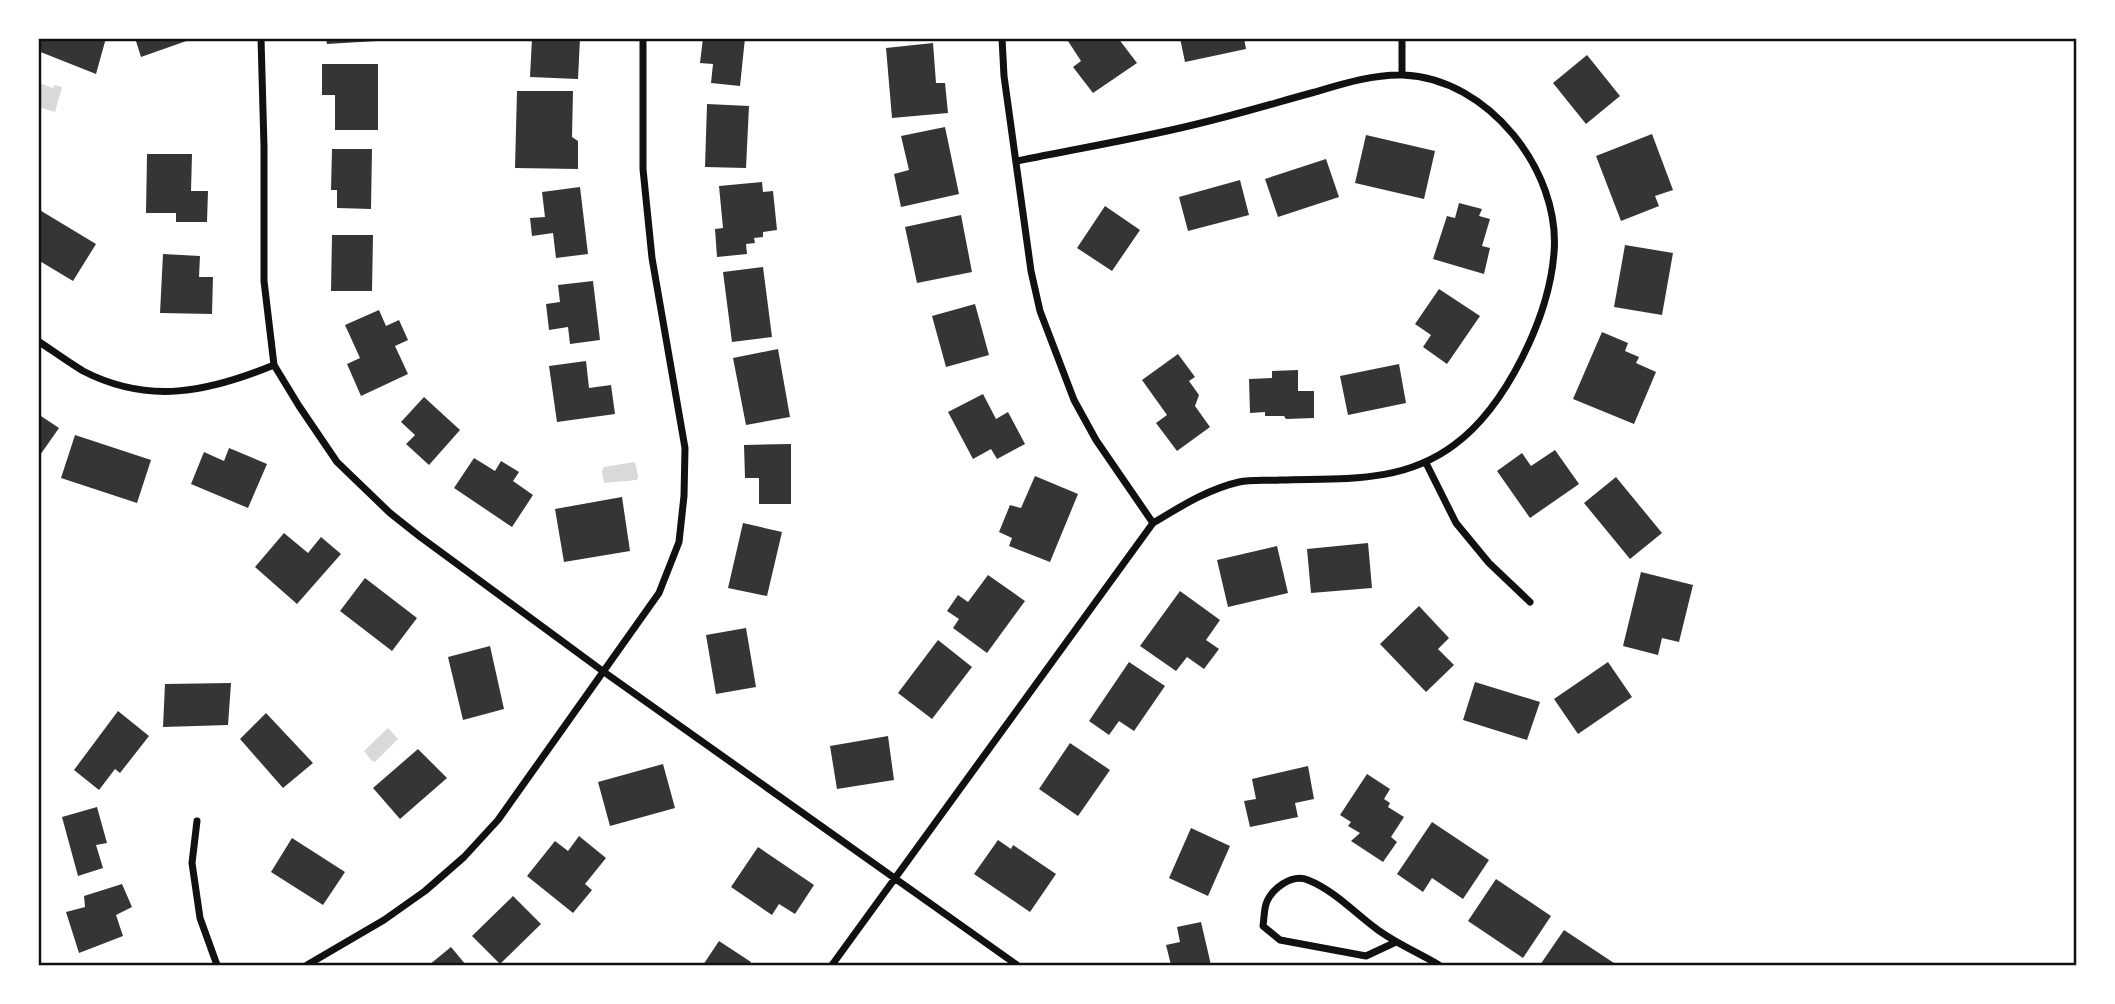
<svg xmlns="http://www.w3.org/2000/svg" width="2115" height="1004" font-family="'DM Sans',sans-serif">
	<rect width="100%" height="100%" fill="#fff"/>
	<path fill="#d9d9d9" d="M39 83 53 88 54 85 62 87 55 112 39 107Z
		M635 462 638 476 637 480 604 483 602 471 604 467Z
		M388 728 398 739 375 762 372 761 364 751Z"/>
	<path fill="#353535" d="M38 38H106L96 74 38 51Z
		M135 38H192V39L141 57Z
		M326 38H377V41L327 44Z
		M532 38H580L578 79 530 77Z
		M703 38H745L740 86 711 83 713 64 700 63Z
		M1066 38H1118L1137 63 1093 93 1073 67 1081 61Z
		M1180 38H1244L1246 49 1185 62Z
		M933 43 936 83H945L948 113 892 118 886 48Z
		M1587 55 1620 96 1586 124 1553 83Z
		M322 64H378V130H335V95H322Z
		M517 91H573L572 137 578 141V169L515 168Z
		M707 104 749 106 746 168 705 167Z
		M945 127 959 194 901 207 894 174 909 170 901 136Z
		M1652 134 1673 190 1655 196 1659 206 1621 221 1596 156Z
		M1366 135 1435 151 1424 199 1355 183Z
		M332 149H372L371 209 337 208V190H331Z
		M147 154H192L191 191H208L207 222H176V213H146Z
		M1326 159 1339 197 1278 217 1265 179Z
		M1240 180 1249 215 1188 231 1179 197Z
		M762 182 763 192 773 191 777 230 763 232V237L754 238 755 243 746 244 747 254 717 257 715 229 723 228 719 186Z
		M580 187 588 254 556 258 553 233 532 236 530 218 545 217 542 192Z
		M1459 203 1482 209 1479 216 1490 219 1482 246 1490 248 1484 274 1433 259 1447 216 1455 218Z
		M1105 206 1140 230 1112 271 1077 248Z
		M38 209 96 244 73 281 38 260Z
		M961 215 972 272 917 283 905 227Z
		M332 235H373L372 291H331Z
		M1625 245 1673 253 1662 315 1614 307Z
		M163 254 200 256 199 277H213L212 314 160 313Z
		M763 267 772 337 732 342 723 272Z
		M593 281 600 340 570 344 568 327 549 330 546 304 560 302 558 285Z
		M1439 289 1480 316 1447 364 1423 347 1431 335 1415 324Z
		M975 304 989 355 946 367 932 316Z
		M379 310 386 326 399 320 408 340 395 346 408 374 361 396 347 364 360 358 345 325Z
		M1602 332 1628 343 1625 351 1639 357 1636 363 1656 372 1634 424 1573 399Z
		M778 349 790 417 746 425 733 358Z
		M1178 354 1195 377 1189 381 1199 395 1195 406 1210 427 1177 451 1156 423 1167 415 1142 380Z
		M586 361 589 388 611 385 615 414 557 422 549 366Z
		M1399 364 1406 403 1348 415 1340 376Z
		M1298 370V391H1314V418L1286 419 1284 416H1265V412L1250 413 1249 379 1272 378V371Z
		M983 394 996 419 1008 412 1025 444 997 459 991 449 973 459 948 412Z
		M424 397 460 430 429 465 406 444 415 435 401 422Z
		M38 414 59 428 38 458Z
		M75 435 151 460 137 503 61 478Z
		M791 444V504H759V478H745L744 445Z
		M229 448 267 464 248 508 191 484 204 452 224 461Z
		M1555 450 1579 484 1530 518 1497 471 1522 453 1531 466Z
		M474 458 495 471 501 461 519 472 513 481 533 495 512 527 454 488Z
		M1035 476 1078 494 1050 562 1009 546 1012 538 999 532 1010 505 1021 508Z
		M1616 477 1662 533 1630 559 1584 503Z
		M622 497 630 551 564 562 555 509Z
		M743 523 782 532 767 596 728 588Z
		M284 533 308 553 321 537 341 554 297 604 255 567Z
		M1368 543 1372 588 1311 593 1307 549Z
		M1277 546 1288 593 1228 607 1217 560Z
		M1641 572 1693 585 1679 642 1662 638 1658 655 1623 646Z
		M988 575 1025 601 987 653 953 628 959 619 947 611 958 595 968 602Z
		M365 578 417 618 392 651 340 611Z
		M1180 591 1220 620 1206 640 1219 649 1204 669 1187 657 1176 671 1140 646Z
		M1419 606 1449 638 1438 649 1454 665 1426 692 1380 644Z
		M746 628 756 687 716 694 706 635Z
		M938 640 972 667 932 719 898 693Z
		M490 646 504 709 463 720 448 657Z
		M1129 662 1165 686 1134 731 1119 721 1109 735 1089 721Z
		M1608 662 1632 697 1578 734 1554 699Z
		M1475 682 1540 702 1527 740 1463 720Z
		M231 683 228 725 163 727 165 684Z
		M118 711 149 736 120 773 115 769 99 790 74 770Z
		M266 713 313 763 283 788 240 739Z
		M888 736 894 780 837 789 830 746Z
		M1070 743 1110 770 1078 816 1039 789Z
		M418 749 447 778 400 819 373 788Z
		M663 764 675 808 610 826 598 782Z
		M1308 766 1314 799 1295 803 1298 817 1250 827 1244 801 1256 799 1252 779Z
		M1367 774 1390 789 1384 799 1390 803 1388 807 1404 817 1391 837 1397 842 1383 862 1351 841 1360 833 1348 826 1351 822 1340 815Z
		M97 807 107 843 96 845 103 868 78 876 62 817Z
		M1432 822 1489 860 1463 899 1432 878 1423 892 1397 874Z
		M1191 828 1230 846 1208 896 1169 878Z
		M579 836 606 858 585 884 592 890 573 913 527 876 555 841 568 851Z
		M292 838 345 872 323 905 271 872Z
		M998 840 1011 849 1013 845 1056 874 1030 912 974 874Z
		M758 847 814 885 795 914 779 904 772 915 731 887Z
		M1496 879 1551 916 1523 958 1468 921Z
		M122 884 132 907 116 915 123 936 79 953 66 912 85 907 84 896Z
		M513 896 541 924 500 964 472 936Z
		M1201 922 1211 965H1171L1166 945 1180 942 1177 927Z
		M1564 930 1617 965H1540Z
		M719 941 751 962 749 965H703Z
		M451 947 466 965H429Z"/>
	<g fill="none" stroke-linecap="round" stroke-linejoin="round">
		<path stroke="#111" stroke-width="7" d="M261 38 264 147V281L274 365 299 406 337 462 390 513 419 536 604 672 1017 965
			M1002 38 1004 76 1031 271 1040 311 1074 400 1096 440 1153 523
			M1402 75V38
			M38 341C53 351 68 362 83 371 149 405 208 392 274 365
			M1426 463 1456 523 1489 563 1530 602
			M197 821 192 863 200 918 217 965
			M1396 942 1366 956 1280 940 1263 926C1264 919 1264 911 1266 904 1271 889 1292 873 1308 880 1333 890 1353 911 1374 927 1394 943 1418 952 1439 965
			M307 965 384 920 425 891 464 857 498 820 659 593 679 542 684 496 685 448 652 258 643 169V38
			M832 965 1153 523C1180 507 1208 489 1239 482 1252 479 1268 481 1281 480 1343 478 1402 484 1454 445 1506 407 1549 317 1554 253 1561 171 1488 78 1403 75 1374 74 1342 84 1315 92 1278 102 1242 113 1205 122 1143 138 1079 148 1017 161"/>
	</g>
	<rect width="2115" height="1004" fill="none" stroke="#ffffff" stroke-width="80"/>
	<rect x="40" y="40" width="2035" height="924" fill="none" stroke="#111" stroke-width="2.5"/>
</svg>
